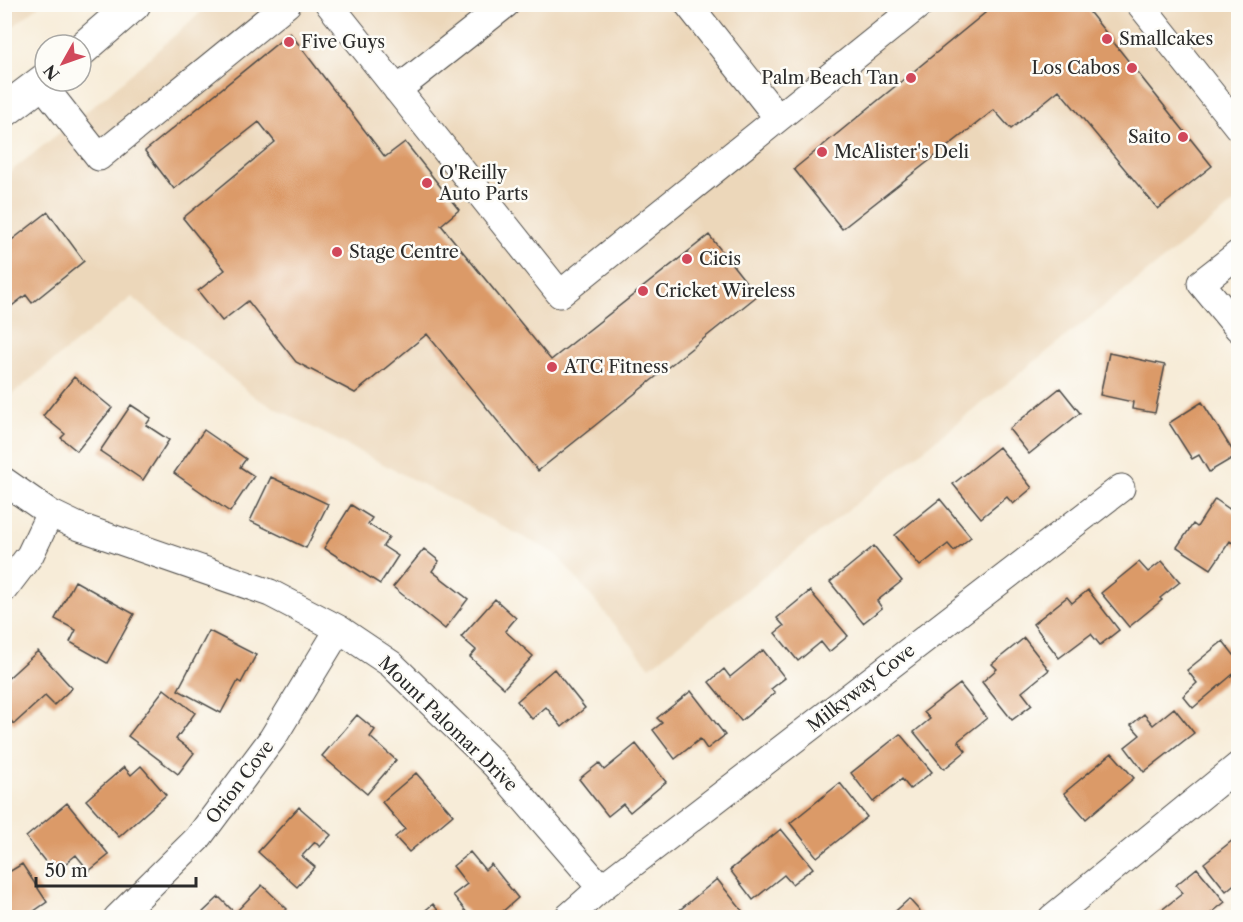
<svg xmlns="http://www.w3.org/2000/svg" width="1243" height="922" font-family="'Libre Caslon Text',serif">
	<rect width="100%" height="100%" fill="#fdfcf7"/>
	<filter id="ink" filterUnits="userSpaceOnUse"><feTurbulence type="fractalNoise" baseFrequency=".0167" numOctaves="2"/><feDisplacementMap in="SourceGraphic" scale="12" xChannelSelector="R" yChannelSelector="G"/><feConvolveMatrix kernelMatrix="1 2 1 2 8 2 1 2 1" color-interpolation-filters="sRGB"/></filter>
	<filter id="wash" filterUnits="userSpaceOnUse"><feTurbulence type="fractalNoise" baseFrequency=".008" numOctaves="4" result="noise"/><feDisplacementMap in="SourceGraphic" scale="24" xChannelSelector="R" yChannelSelector="G"/><feGaussianBlur stdDeviation="1.35" result="paint"/><feColorMatrix in="noise" values="0 0 0 0 0 0 0 0 0 0 0 0 0 0 0 0 0 1.4 0 .05"/><feComposite in="paint" operator="in"/></filter>
	<g filter="url(#wash)">
		<rect width="100%" height="100%" fill="#f7ecd8"/>
		<path fill="#ecd7ba" d="M5 4H40V5L5 33Z
			M209 5H1238V200L650 667 556 554 256 398 132 297 5 400V176L107 95Z"/>
		<g id="blocks">
			<path fill="#db9a68" d="M996 4H1083L1212 166 1158 209 1059 90 1011 129 994 110 842 229 794 169Z
				M290 33 385 157 405 142 459 210 441 225 551 360 709 235 757 296 538 471 427 334 355 393 296 362 248 301 222 321 198 291 225 270 183 218 275 142 259 122 174 189 145 151Z
				M48 212 84 261 32 303 26 295 4 312V246Z
				M1109 353 1165 365 1155 413 1132 409 1133 402 1100 395Z
				M74 377 112 408 77 451 61 438 65 434 43 416Z
				M1060 388 1080 413 1029 454 1009 429Z
				M1202 402 1236 456 1209 472 1199 455 1192 459 1169 423Z
				M131 405 151 418 146 425 169 440 143 480 100 451Z
				M204 430 246 459 240 467 254 476 230 512 174 473Z
				M999 447 1032 488 1013 504 1007 497 981 518 953 484Z
				M271 477 328 504 306 548 250 521Z
				M940 499 971 537 954 551 948 544 920 566 895 535Z
				M1215 499 1238 515V547L1230 541 1211 569 1177 547 1193 524 1197 527Z
				M351 505 372 518 368 524 389 537 383 546 398 556 380 584 324 548Z
				M874 546 902 581 877 601 882 608 863 623 830 582Z
				M424 549 439 561 432 571 468 599 445 629 393 587Z
				M1162 561 1180 582 1160 598 1162 600 1129 627 1101 593 1139 562 1148 572Z
				M75 581 134 614 107 663 70 642 76 630 55 619Z
				M1088 590 1119 630 1100 645 1091 634 1059 658 1033 624 1067 597 1072 603Z
				M810 591 848 636 829 652 821 642 798 661 775 633 784 626 777 618Z
				M495 599 516 618 505 631 533 656 504 688 470 657 476 650 461 637Z
				M209 631 256 655 241 683 238 681 221 713 178 690Z
				M1024 638 1049 670 1022 692 1032 705 1012 720 982 682 997 669 992 664Z
				M1223 641 1238 660V670L1193 708 1183 696 1197 683 1187 670Z
				M763 650 785 678 771 689 775 693 741 721 709 682 724 669 730 677Z
				M38 651 72 688 54 705 45 696 14 724 4 714V682Z
				M554 669 585 708 562 727 546 707 532 719 517 701Z
				M960 684 987 718 958 741 966 751 944 769 914 732 930 719 924 712Z
				M164 689 195 713 176 739 194 753 178 774 128 736Z
				M691 691 725 735 707 749 700 739 675 759 653 730 662 723 657 718Z
				M1174 708 1194 733 1144 772 1125 747 1140 735 1131 725 1144 714 1153 725Z
				M357 715 375 730 370 737 396 760 367 794 322 756Z
				M900 734 932 772 910 789 902 779 873 802 851 773Z
				M636 744 666 782 630 812 623 804 608 816 579 779 599 763 604 770Z
				M1112 753 1134 778 1086 819 1064 793Z
				M141 766 166 795 119 837 86 800 124 767 131 775Z
				M416 773 453 815 409 852 395 837 405 829 382 802Z
				M840 783 867 817 817 857 790 823Z
				M67 803 109 855 89 871 76 855 54 873 26 837Z
				M299 807 331 835 320 847 315 842 302 856 315 867 297 887 258 852Z
				M781 829 813 868 792 884 784 875 753 900 730 870Z
				M1238 836V881L1226 891 1204 863Z
				M470 852 485 870 491 864 518 898 495 918H471L453 895 467 884 453 866Z
				M22 864 47 902 24 918H4V875Z
				M1197 868 1225 902 1205 918H1155L1154 916 1183 893 1176 885Z
				M717 879 748 918H670Z
				M262 885 287 909 278 918H207L202 913 219 897 235 913Z
				M909 899 926 918H888Z
				M433 904 444 918H416Z"/>
		</g>
	</g>
	<g filter="url(#ink)">
		<use href="#blocks" fill-opacity="0" stroke="#4a4845" stroke-width="1.5"/>
		<g fill="none" stroke-linecap="round" stroke-linejoin="round">
			<g stroke="#4a4845" stroke-width="29">
				<path id="minor" d="M329 4 560 294 920 4
					M688 4 778 118
					M1140 4 1238 127
					M41 83 99 157 287 4
					M397 90 506 4
					M1238 254 1201 283 1238 328
					M4 481 50 513 77 526 270 593 339 629 391 664 495 765 601 888
					M4 589 30 555 50 513
					M117 918 198 838 272 739 339 629
					M567 918 601 888 1121 488
					M1052 918 1238 766"/>
			</g>
			<g stroke="#4a4845" stroke-width="35">
				<path id="major" d="M81 50 134 4
					M4 111 45 80"/>
			</g>
			<use href="#minor" stroke="#fff" stroke-width="27"/>
			<use href="#major" stroke="#fff" stroke-width="33"/>
		</g>
	</g>
	<g fill="#d1495b" stroke="#fdfcf7" stroke-width="2">
		<circle cx="1107" cy="39" r="6"/>
		<circle cx="289" cy="42" r="6"/>
		<circle cx="1132" cy="68" r="6"/>
		<circle cx="911" cy="78" r="6"/>
		<circle cx="1183" cy="137" r="6"/>
		<circle cx="822" cy="152" r="6"/>
		<circle cx="427" cy="183" r="6"/>
		<circle cx="337" cy="252" r="6"/>
		<circle cx="687" cy="259" r="6"/>
		<circle cx="643" cy="291" r="6"/>
		<circle cx="552" cy="367" r="6"/>
	</g>
	<g text-anchor="middle" stroke-width="5" stroke-linejoin="round" paint-order="stroke">
		<g font-size="18" fill="#2b2b2b" stroke="#fdfcf7" text-anchor="start">
			<text x="1119" y="45">Smallcakes</text>
			<text x="301" y="48">Five Guys</text>
			<text x="1120" y="74" text-anchor="end">Los Cabos</text>
			<text x="899" y="84" text-anchor="end">Palm Beach Tan</text>
			<text x="1171" y="143" text-anchor="end">Saito</text>
			<text x="834" y="158">McAlister's Deli</text>
			<text x="439" y="179">O'Reilly<tspan x="439" dy="21">Auto Parts</tspan></text>
			<text x="349" y="258">Stage Centre</text>
			<text x="699" y="265">Cicis</text>
			<text x="655" y="297">Cricket Wireless</text>
			<text x="564" y="373">ATC Fitness</text>
		</g>
		<g font-size="18" fill="#2b2b2b" stroke="#fdfcf7">
			<text transform="translate(861 688) rotate(-38)" y="6">Milkyway Cove</text>
			<text transform="translate(448 724) rotate(44)" y="6">Mount Palomar Drive</text>
			<text transform="translate(240 782) rotate(-53)" y="6">Orion Cove</text>
		</g>
	</g>
	<rect width="1243" height="922" fill="none" stroke="#fdfcf7" stroke-width="24"/>
	<g transform="translate(63 63) rotate(230)"><circle r="28" fill="#fdfcf7" stroke="#a9a8a5" stroke-width="1.5"/>
	<path d="M0-4.5L10 22L0 15L-10 22Z" fill="#d1495b"/>
	<text y="-9" font-size="16" font-weight="bold" text-anchor="middle" fill="#2b2b2b">N</text>
	</g>
	<path d="M36 877v9h160v-9" fill="none" stroke="#2b2b2b" stroke-width="3"/>
	<text x="45" y="877" font-size="18" fill="#2b2b2b" stroke="#fdfcf7" stroke-width="4.5" paint-order="stroke">50 m</text>
</svg>
